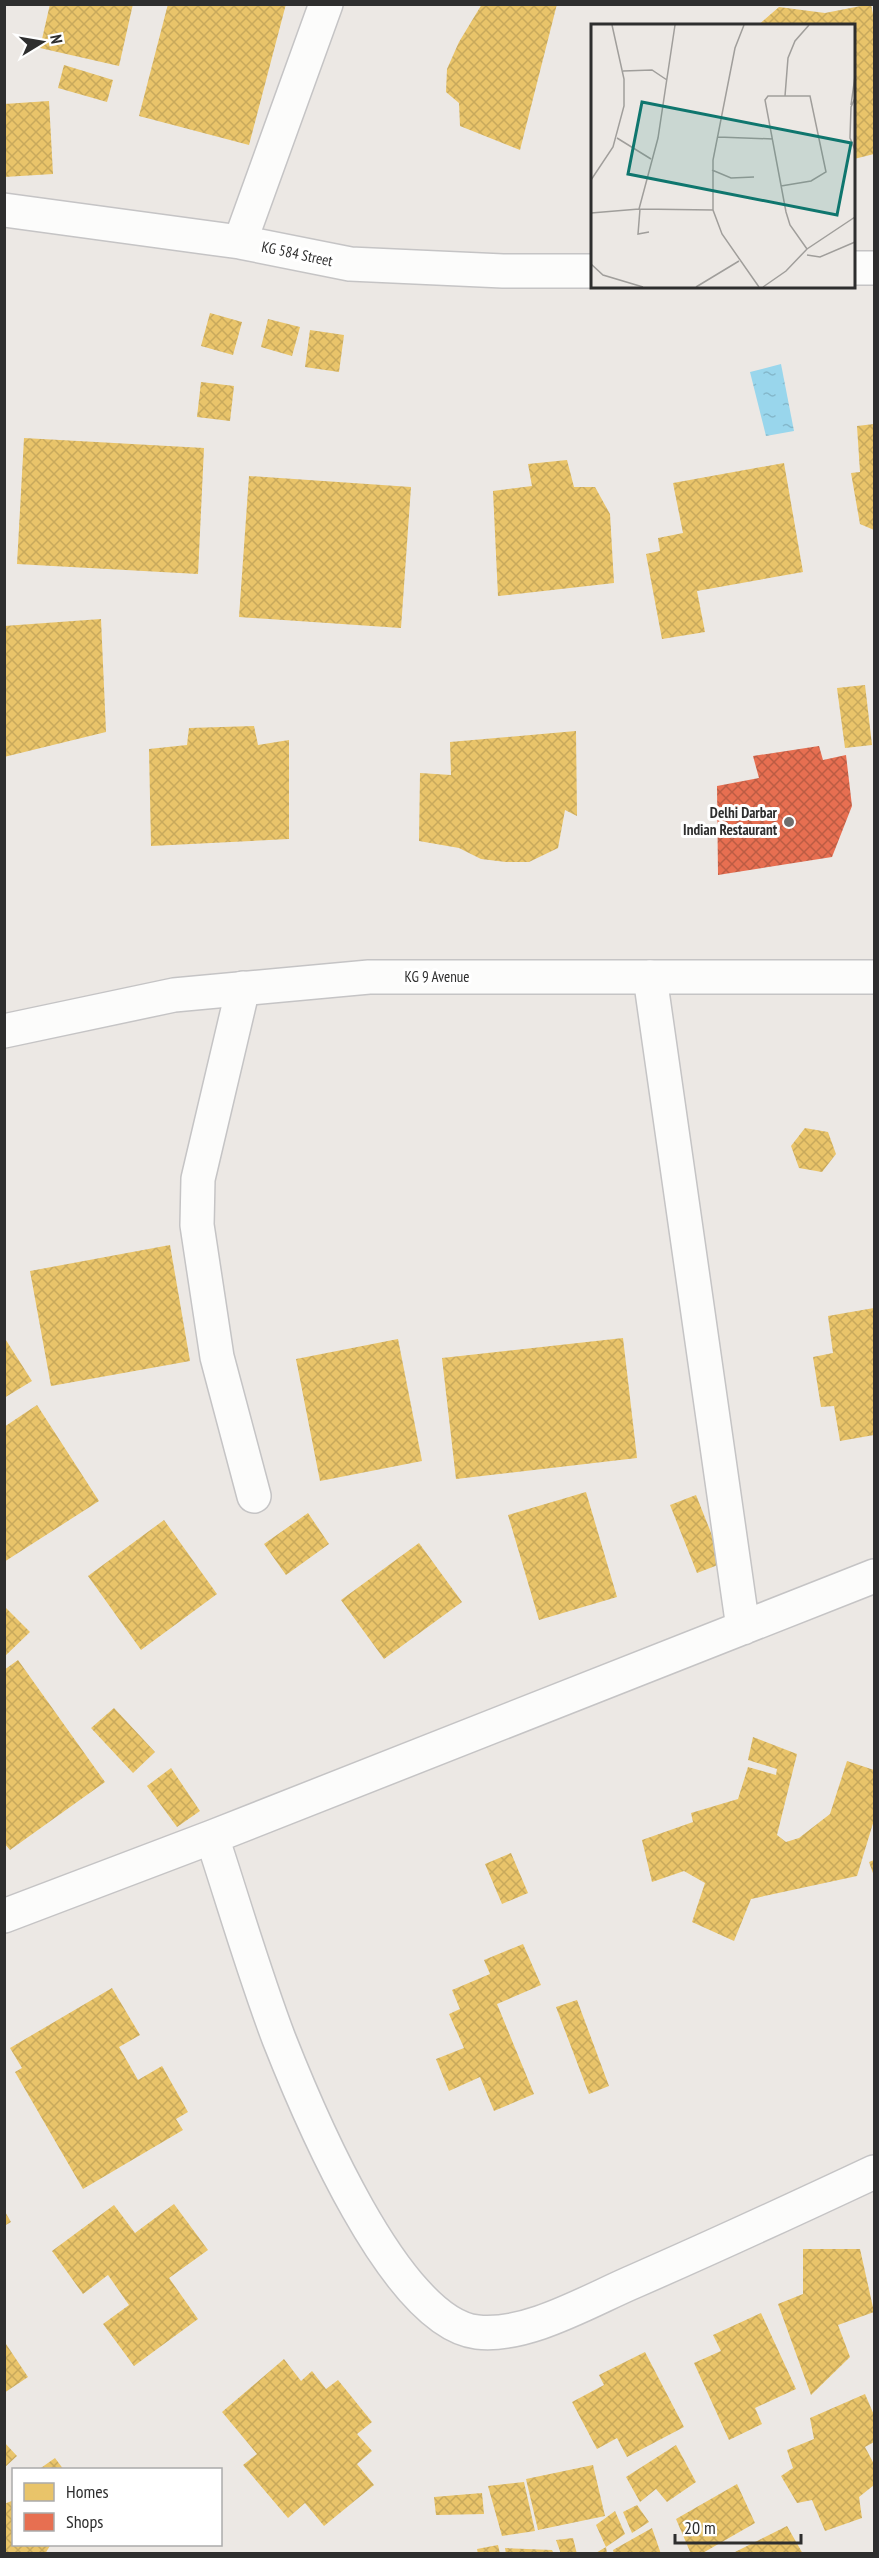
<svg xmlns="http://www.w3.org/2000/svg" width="879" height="2558" font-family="'PT Sans Narrow',sans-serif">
	<defs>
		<pattern id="water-ripples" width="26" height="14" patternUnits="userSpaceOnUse" patternTransform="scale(1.5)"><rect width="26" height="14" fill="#99d6ec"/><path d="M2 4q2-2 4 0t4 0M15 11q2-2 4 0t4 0" fill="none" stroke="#84b8cb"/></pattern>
		<pattern id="homes-cross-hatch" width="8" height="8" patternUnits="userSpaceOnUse" patternTransform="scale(1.5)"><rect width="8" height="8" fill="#e9c46a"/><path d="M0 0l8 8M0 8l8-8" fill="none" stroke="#c8a95c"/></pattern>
		<pattern id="shops-cross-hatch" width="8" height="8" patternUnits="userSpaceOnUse" patternTransform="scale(1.5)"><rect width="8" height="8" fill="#e76f51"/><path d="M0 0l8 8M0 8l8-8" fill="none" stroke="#bc5c44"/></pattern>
	</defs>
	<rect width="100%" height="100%" fill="#ece8e4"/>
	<path fill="url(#water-ripples)" d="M781 364 794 431 766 436 750 372Z"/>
	<path fill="url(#homes-cross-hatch)" d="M50 4H133L119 66 40 48Z
		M168 4H286L249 145 139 116Z
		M482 4H557L520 150 460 126 459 103 446 92 447 69 459 42Z
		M871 4 874 19V154L854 159V26H757L779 7 825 13Z
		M64 65 113 80 107 102 58 88Z
		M49 101 53 174 4 177V104Z
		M210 313 242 322 233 355 201 346Z
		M268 319 300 327 292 356 261 347Z
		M310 330 344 335 339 372 305 367Z
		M201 382 234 386 230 421 197 417Z
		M874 424V530L860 524 851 473 860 472 857 426Z
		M24 438 204 448 198 574 17 564Z
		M567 460 574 487H595L610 514 614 583 498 596 493 491 532 486 528 464Z
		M784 463 803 572 697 591 705 632 662 639 646 554 660 551 658 538 683 533 673 483Z
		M249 476 411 487 401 628 239 617Z
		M101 619 106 732 4 757V626Z
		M865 685 872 745 845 748 837 688Z
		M254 726 258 745 289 740V839L151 846 149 749 187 745 189 728Z
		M576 731 577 816 565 810 558 848 529 862H506L481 859 459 848 419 841 420 773 451 775 450 742Z
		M805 1128 828 1132 836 1154 822 1172 799 1168 791 1146Z
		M170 1245 190 1361 51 1386 30 1271Z
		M874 1308V1435L840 1441 834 1406 821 1407 813 1357 833 1353 828 1316Z
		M4 1337 32 1381 4 1398Z
		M623 1338 637 1458 456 1479 442 1358Z
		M398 1339 422 1461 320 1481 296 1359Z
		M37 1405 99 1501 4 1562V1427Z
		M586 1492 617 1597 539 1620 508 1515Z
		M696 1495 723 1563 697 1573 670 1505Z
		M308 1513 329 1544 286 1575 264 1544Z
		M164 1520 217 1594 141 1650 88 1576Z
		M419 1543 462 1602 384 1659 341 1600Z
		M4 1606 30 1632 4 1657Z
		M18 1660 105 1782 10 1850 4 1843V1670Z
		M114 1708 155 1752 133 1773 91 1728Z
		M753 1737 797 1754 777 1835 786 1842 799 1838 830 1814 847 1761 874 1770V1820L857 1876 751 1899 734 1941 692 1922 705 1883 684 1871 652 1882 642 1840 693 1822 691 1813 738 1799 748 1767 776 1775 777 1769 748 1760Z
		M171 1768 200 1811 177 1827 147 1786Z
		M511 1853 528 1893 502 1904 485 1864Z
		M874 1860V1876L869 1862Z
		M523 1944 541 1985 497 2004 534 2094 494 2111 480 2077 449 2091 436 2059 464 2048 449 2014 460 2009 452 1990 490 1974 484 1960Z
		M112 1988 140 2035 119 2047 138 2080 162 2066 188 2112 176 2119 183 2130 83 2189 15 2072 22 2068 10 2048Z
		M577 2000 609 2086 589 2094 556 2007Z
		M174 2204 208 2250 169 2278 198 2319 134 2366 103 2324 129 2305 108 2275 83 2294 52 2251 114 2205 135 2233Z
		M4 2210 11 2222 4 2226Z
		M803 2249H860L874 2312 838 2325 850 2357 811 2395 778 2304 803 2294Z
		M761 2313 796 2389 755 2408 762 2424 729 2440 694 2363 721 2351 713 2335Z
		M4 2341 28 2377 4 2393Z
		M645 2352 684 2427 627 2457 617 2438 597 2449 572 2402 604 2385 599 2375Z
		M284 2359 301 2381 312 2371 326 2389 338 2380 372 2422 357 2434 372 2451 357 2464 374 2485 324 2526 305 2503 288 2518 243 2465 257 2454 222 2412Z
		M865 2394 874 2415V2442L865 2447 874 2464V2485L859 2497 862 2518 825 2531 812 2500 797 2503 781 2476 793 2468 787 2450 814 2439 810 2418Z
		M4 2442 17 2456 4 2468Z
		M676 2445 696 2482 667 2502 656 2489 640 2502 626 2477Z
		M55 2458 64 2470H38Z
		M593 2465 605 2516 538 2530 526 2479Z
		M524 2482 535 2531 502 2536 488 2486Z
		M737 2484 755 2523 701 2554H691L676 2519Z
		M482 2493 484 2514 436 2515 434 2497Z
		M14 2500V2544H51L45 2554H4V2504Z
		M637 2505 649 2522 632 2533 623 2512Z
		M615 2511 625 2534 606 2547 607 2554H594L606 2547 596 2525Z
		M787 2526 803 2554H731Z
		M652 2528 661 2554H614L613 2550Z
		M573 2538 577 2554H561L556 2540Z
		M498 2545 500 2554H478L477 2549Z
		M505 2548 552 2550 554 2554H506Z"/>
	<path fill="url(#shops-cross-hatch)" d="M819 746 823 760 846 755 852 806 832 857 718 875 717 786 759 778 753 756Z"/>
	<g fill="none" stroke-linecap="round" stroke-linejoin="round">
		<g stroke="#c5c4c5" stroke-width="36">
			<path id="street" d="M4 210 240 242 350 264 503 271H592
				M240 242 326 4
				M854 268H874
				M650 977 743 1628
				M243 988 198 1179 197 1225 217 1357 254 1496
				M212 1837C234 1904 254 1973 279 2039 307 2110 395 2323 477 2332 527 2338 590 2300 635 2281 715 2246 795 2209 874 2172
				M4 1916 212 1837 874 1576"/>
		</g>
		<g stroke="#c5c4c5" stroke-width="36">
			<path id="secondary" d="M4 1031 174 995 369 977H874"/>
		</g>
		<use href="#street" stroke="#fcfcfb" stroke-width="33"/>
		<use href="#secondary" stroke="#fcfcfb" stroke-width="33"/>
	</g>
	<circle fill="#706f6e" stroke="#fff" stroke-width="2" cx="789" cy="822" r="6"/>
	<g text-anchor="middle" stroke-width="6" stroke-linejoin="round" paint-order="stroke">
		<g font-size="15" fill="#2e2e2e" stroke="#fff">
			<text transform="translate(297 254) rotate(12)" y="5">KG 584 Street</text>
			<text x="437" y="982">KG 9 Avenue</text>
		</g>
		<g font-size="15" font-weight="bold" fill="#2e2e2e" stroke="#fff" text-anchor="end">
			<text x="777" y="818">Delhi Darbar<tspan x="777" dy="17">Indian Restaurant</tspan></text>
		</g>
	</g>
	<g transform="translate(591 24)">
		<rect width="264" height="264" fill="#ece8e4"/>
		<path fill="none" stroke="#a09e9b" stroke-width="1.5" d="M153 1 144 24 122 136V186L131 210 168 263M32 47 61 46 76 56M194 72 197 34 204 17 218 1M264 74 260 83 259 114 264 126M260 81 264 52M127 113 182 115M26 114 60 135M121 146 140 154 163 153M0 156 22 123 33 82V55L21 1M190 162 220 157 235 148 219 72H177L174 76 195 188 199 201 216 225M48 185 67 114 84 1M49 185 47 210 58 208M0 189 48 185 122 186M216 231 229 233 264 218M0 240 12 251 52 263M105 263 148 237M172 263 195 247 216 225 264 193"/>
		<path fill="#0f766e" fill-opacity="0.15" stroke="#0f766e" stroke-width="3" d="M51 78 260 119 246 191 37 150Z"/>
		<rect width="264" height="264" fill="none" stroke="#2e2e2e" stroke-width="3"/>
	</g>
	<rect width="879" height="2558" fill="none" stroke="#2e2e2e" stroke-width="12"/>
	<rect x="12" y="2468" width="210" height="78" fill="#ffffff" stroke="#ababab" stroke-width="1.5"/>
	<rect x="24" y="2483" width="30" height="18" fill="#e9c46a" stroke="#ababab" stroke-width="1.5"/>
	<text x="66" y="2498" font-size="18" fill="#2e2e2e">Homes</text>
	<rect x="24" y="2513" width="30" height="18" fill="#e76f51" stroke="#ababab" stroke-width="1.5"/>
	<text x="66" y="2528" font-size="18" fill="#2e2e2e">Shops</text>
	<g transform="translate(42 42) rotate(79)" stroke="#ffffff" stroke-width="4.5" paint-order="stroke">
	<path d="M0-4.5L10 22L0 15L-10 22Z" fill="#2e2e2e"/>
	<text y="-9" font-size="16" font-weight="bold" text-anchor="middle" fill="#2e2e2e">N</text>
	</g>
	<path d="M675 2534v9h126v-9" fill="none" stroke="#2e2e2e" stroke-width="3"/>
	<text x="684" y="2534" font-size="18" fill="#2e2e2e" stroke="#ffffff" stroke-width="4.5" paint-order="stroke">20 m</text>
</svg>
